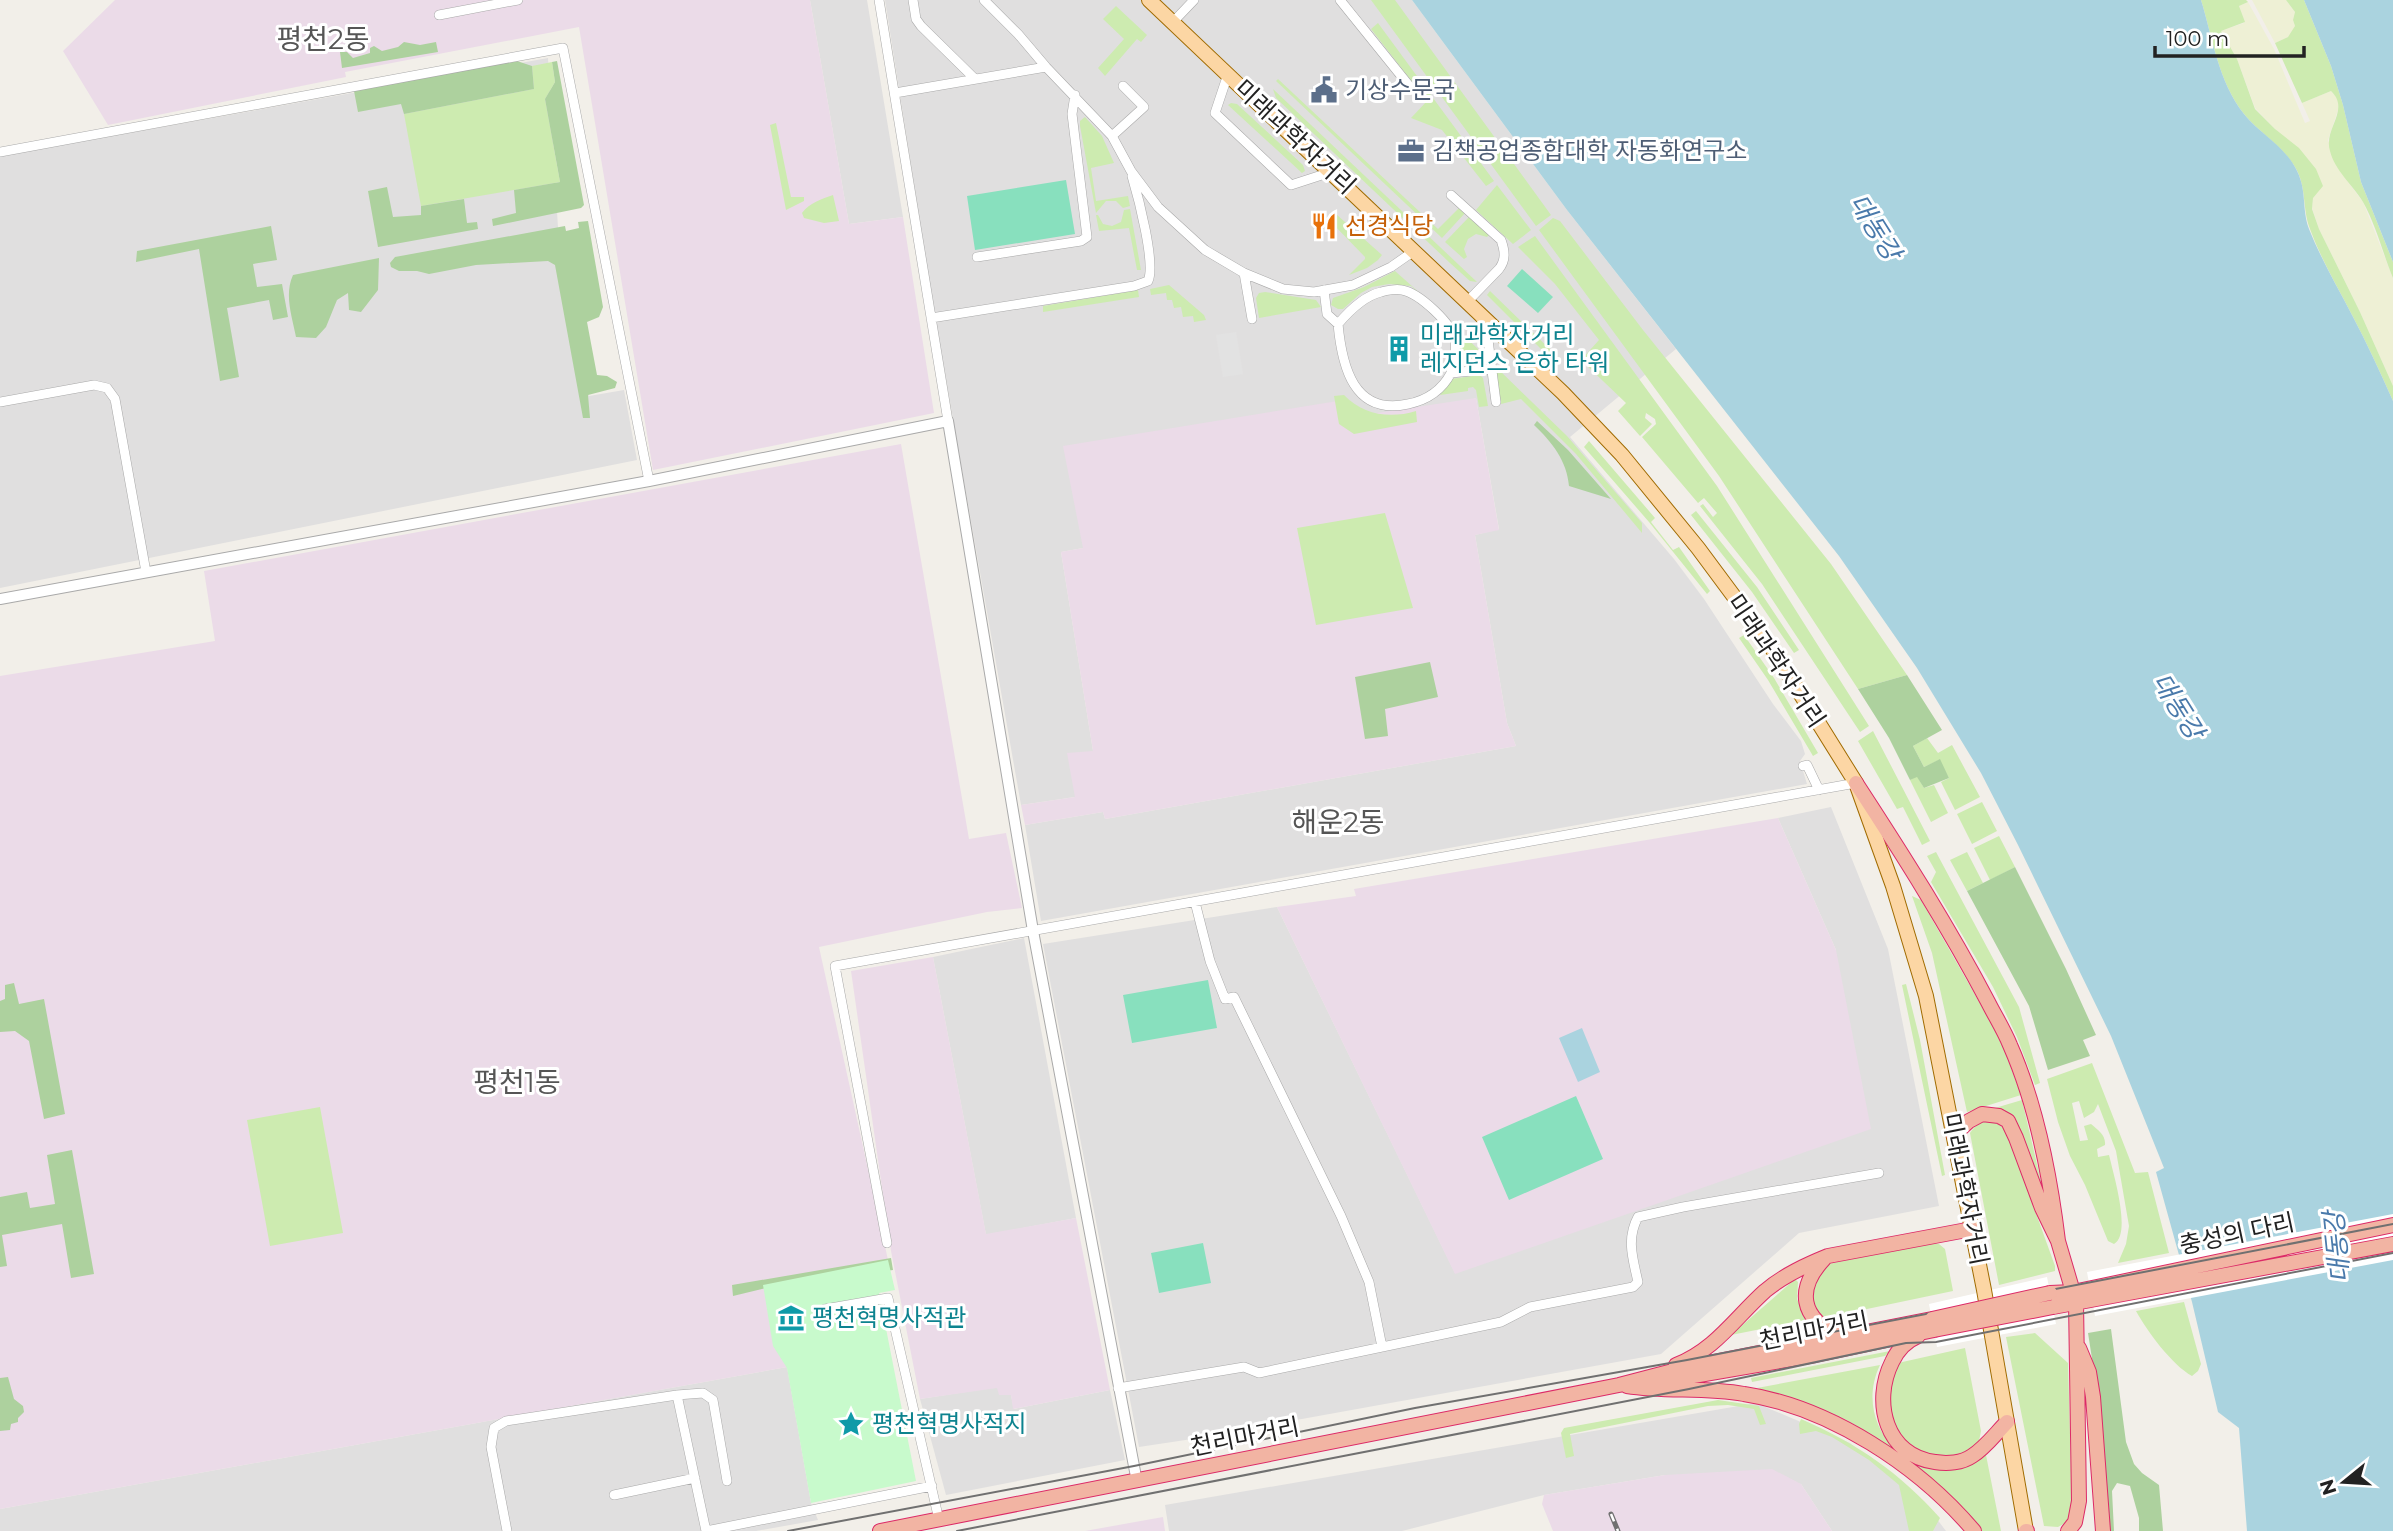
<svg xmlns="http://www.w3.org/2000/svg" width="2393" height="1531" font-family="Montserrat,'Noto Sans KR',sans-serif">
	<rect width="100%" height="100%" fill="#f2efe9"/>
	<path fill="#e0dfdf" d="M810 0H867L903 217 849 224Z
		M885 0H1412L1567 210 1676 349 1570 437 1674 559 1704 599 1773 704 1801 741 1805 754 1800 761 1807 784 1041 921 1025 825 1103 812 1105 819 1516 746 1507 723 1475 535 1499 529 1476 398 1083 548 1061 552 1093 751 1075 797 1021 805 934 311Z
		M548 58 559 245 589 396 624 390 637 460 0 588V156Z
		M1831 807 1888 949 1939 1206 1799 1233 1661 1354 1192 1439 1139 1447 1043 944 1277 907 1455 1273 1836 950 1778 818Z
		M1024 938 1076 1218 986 1235 933 957Z
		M787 1367 811 1503 818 1520 756 1531H0V1509Z
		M997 1387 1011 1395 1014 1409 1110 1390 1125 1460 946 1495 920 1399Z
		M1756 1403 1850 1443 1927 1506 1946 1531H1832L1801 1484 1665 1475 1544 1495 1402 1531H1169L1165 1505Z"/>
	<path fill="#ebdbe8" d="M115 0H810L849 224 903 217 934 413 653 470 579 27 345 72 346 77 108 125 63 51Z
		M1476 398 1499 530 1475 535 1507 723 1516 746 1105 819 1103 812 1025 825 1021 805 1075 797 1067 753 1093 751 1061 552 1083 548 1063 446 1344 400 1351 417Z
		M901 444 969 839 1006 833 1022 908 987 912 819 947 888 1260 787 1367 0 1509V676L215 641 204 571Z
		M1778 818 1836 950 1871 1129 1455 1274 1277 907 1356 896 1354 889Z
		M933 957 986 1234 1076 1218 1110 1390 1013 1409 1011 1395H999L997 1388 920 1399 891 1251 851 971Z
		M1772 1469 1801 1484 1832 1531H1553L1542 1504 1544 1495 1665 1475Z
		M1163 1517 1165 1531H1085Z"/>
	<path fill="#eef0d5" d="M2252 0H2286L2295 12 2293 20 2295 26 2293 32 2288 37 2275 43Z
		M2248 2 2274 49 2305 123 2310 121 2302 103 2331 91 2337 97 2339 107 2328 140 2345 178 2363 202 2393 278V386L2360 312 2319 229 2312 208 2313 198 2275 129 2255 108 2237 59 2220 31 2244 23 2239 6Z"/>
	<path fill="#cdebb0" d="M1371 0H1395L1551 215 1536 226Z
		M2201 0H2246L2248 2 2239 6 2245 22 2221 31 2237 59 2255 109 2275 129 2299 148 2316 169 2323 186 2313 198 2312 209 2319 229 2360 312 2393 386V401C2380 372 2367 343 2352 315 2337 286 2321 259 2310 229 2302 208 2307 187 2295 167 2282 145 2259 133 2244 114 2218 81 2213 39 2201 0Z
		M2286 0H2304L2331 66 2343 105 2361 182 2393 262V278C2383 254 2376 225 2363 202 2353 185 2335 171 2330 151 2323 129 2351 110 2331 91L2302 103 2275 43 2288 37 2295 26 2293 20 2295 12Z
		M1116 6 1147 35 1141 42 1137 39 1105 76 1098 68 1124 39 1103 19Z
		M1378 23 1494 181 1486 186 1442 130 1411 118 1427 101 1371 29Z
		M552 62 555 82 545 99 560 182 421 206 404 114 534 89 532 66Z
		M1278 79 1438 229 1460 207 1466 212 1442 238 1276 81Z
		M1273 89 1477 282 1470 281 1450 263 1276 98Z
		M1231 103 1237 104 1303 165 1305 171 1302 173 1228 105Z
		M1085 117 1102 136 1114 163 1091 168 1096 201 1128 196 1130 206 1123 208 1116 201H1106L1096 213 1080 126V121Z
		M776 123 791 197H804V201L786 210 770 125Z
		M1497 185 1531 230 1513 244 1476 210Z
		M833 195 839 221 824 223 804 218 802 213C809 203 822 199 833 195Z
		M1130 209 1141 270H1137L1129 228 1099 231 1096 215H1098L1103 224 1112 226 1121 222 1124 210Z
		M1336 214 1382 255 1378 260 1367 268 1349 275 1365 259V257L1331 222Z
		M1469 217 1489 235 1487 237 1476 234 1468 239 1464 249 1467 257 1464 259 1445 242Z
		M1553 218 1560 221 1643 330 1831 564 1907 675 1858 689 1719 476 1539 230Z
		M1535 236 1717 486 1869 726 1860 732 1762 584 1700 506 1703 504 1713 517 1717 513 1704 498 1698 503 1642 437 1656 424 1655 419 1646 413 1645 418 1652 424 1640 436 1618 411 1626 403 1581 360 1599 340 1555 284 1518 247Z
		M1395 271 1431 303 1411 286 1389 284 1372 287 1361 293 1343 309H1338L1331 305 1333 298 1364 287Z
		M1169 285 1204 315 1206 320 1194 322 1193 316 1183 317 1181 307 1174 308 1172 300H1167L1166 293 1151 295 1150 289Z
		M1138 290 1139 297 1043 312V306Z
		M1490 291 1560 359 1556 364 1487 295Z
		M1265 292 1316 300 1321 307 1259 318 1256 298 1259 293Z
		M1437 310 1478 349 1480 357 1478 363 1457 365 1458 350Z
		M1496 367 1567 436 1642 523V533L1576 454 1521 399 1501 404Z
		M1480 375 1483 378 1488 406 1479 407 1476 390 1473 387 1468 388V391L1440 395 1451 379Z
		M1344 395C1363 415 1390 419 1416 411L1417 422 1354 434 1339 424 1334 396Z
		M1589 441 1655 518 1651 522 1673 550 1679 547 1710 591 1707 594 1649 522 1584 447Z
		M1696 511 1757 587 1799 650 1794 653 1752 592 1691 515Z
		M1385 513 1413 608 1316 625 1297 528Z
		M1744 635 1774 678 1818 753 1813 756 1768 680 1739 638Z
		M1873 731 1930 841 1922 845 1903 807 1897 809 1858 741Z
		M1927 738 1938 753 1952 745 1980 797 1955 810 1941 782 1949 778 1939 760 1924 767 1913 746Z
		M1917 776 1924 788 1934 785 1948 813 1931 822 1910 780Z
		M1982 802 1997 831 1972 844 1957 814Z
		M1999 836 2015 867 1990 880 1974 848Z
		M1936 852 2019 1007 2040 1083 2035 1085 2017 1037 1993 987 1931 882 1936 872 1927 856Z
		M1967 852 1983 883 1967 891 1950 860Z
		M1912 896 1921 900 1994 1028 2006 1054 2021 1095 1967 1112 1932 953Z
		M1906 984 1920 1040 1945 1175 1942 1176 1902 985Z
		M2092 1063 2135 1173 2148 1172 2169 1253 2118 1263 2126 1244 2129 1226 2116 1151 2098 1104 2094 1112 2084 1118 2079 1101 2072 1103 2080 1141 2088 1140 2084 1126 2091 1124C2098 1130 2106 1135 2105 1145L2097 1149 2098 1157 2109 1155 2111 1163C2115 1180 2131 1235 2114 1244L2108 1241 2085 1185 2070 1156 2058 1122 2047 1079Z
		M2022 1100 2043 1190 2014 1120 2007 1112 1995 1108Z
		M320 1107 343 1233 270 1246 247 1120Z
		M1988 1121 1995 1122 2006 1130 2055 1266V1271L1999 1285 1970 1133C1975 1126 1979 1122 1988 1121Z
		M1931 1243 1939 1244 1945 1249 1953 1291 1824 1318 1816 1309 1812 1300 1814 1281 1828 1264Z
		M1795 1279 1798 1282 1797 1299 1806 1320 1731 1335Z
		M2184 1302 2201 1364 2198 1371 2192 1376C2172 1365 2147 1331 2136 1311Z
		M2035 1333 2068 1363 2072 1505 2067 1522 2058 1527 2044 1526 2006 1337Z
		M1965 1348 1981 1431 1979 1441C1960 1464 1913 1460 1898 1434 1893 1426 1888 1413 1886 1404 1884 1393 1895 1374 1898 1363Z
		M1890 1351 1885 1356 1752 1382 1751 1378Z
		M1880 1365C1848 1432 1925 1499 1986 1455L2001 1531H1981C1953 1493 1915 1465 1876 1439 1865 1432 1855 1424 1844 1419 1816 1406 1787 1397 1757 1388Z
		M1718 1400 1759 1406 1766 1424 1760 1425 1754 1409 1728 1405 1708 1406 1570 1434 1574 1456 1566 1458 1561 1433 1564 1428Z
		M1801 1419C1858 1444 1899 1472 1940 1518L1933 1531H1909L1899 1485 1869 1460 1832 1437 1816 1431 1800 1434 1799 1424Z"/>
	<path fill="#add19e" d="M404 42 420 45 436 42 438 52 342 68 340 52H347L353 58 370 53V48L374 46 382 51 398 47Z
		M517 61 532 66 534 89 404 114 401 104 358 112 354 91Z
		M557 61 584 205 581 208 493 226 492 219 516 213 514 190 560 182 545 99 555 82 552 62Z
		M387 187 393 217 421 215V206L464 199 467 223 477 222 478 229 378 247 368 191Z
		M588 221 603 307 599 317 587 322 597 375 607 376 617 382 615 388 588 395 590 418H583L555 265 548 261 476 265 429 274 417 271H399L391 267 390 263 395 257 565 226 566 231 579 228 578 222Z
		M271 226 277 260 253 264 257 287 282 284 288 317 273 320 269 300 227 308 239 377 220 381 199 249 136 262 137 251Z
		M379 258 378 290 361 312 349 310 348 293 337 300 326 327 316 338 296 337C292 316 284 295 293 275Z
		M1537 421 1568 450 1611 499 1569 486C1567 461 1552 442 1534 425Z
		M1430 662 1438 697 1385 709 1388 736 1365 739 1355 677Z
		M1907 675 1942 730 1913 746 1924 767 1940 759 1949 778 1924 788 1917 777 1910 780 1889 738 1858 689Z
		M2015 867 2066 969 2096 1035 2083 1040 2090 1056 2048 1070 2029 1006 1967 891Z
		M14 983 19 1004 44 999 65 1114 44 1119 29 1041 15 1031 0 1032V1001L5 999V985Z
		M72 1150 94 1274 71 1278 62 1224 2 1235 7 1266 0 1267V1197L27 1192 30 1208 55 1204 47 1155Z
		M891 1258 893 1270 766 1288 733 1296 732 1285Z
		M2111 1329 2126 1442 2134 1464 2142 1473 2159 1485 2163 1531H2139V1518L2130 1486 2117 1483 2112 1491 2114 1531H2106L2098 1397 2088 1333Z
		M8 1377 14 1399 23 1406 24 1412 18 1418V1422L11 1424 10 1430 0 1431V1378Z"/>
	<path fill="#c8facc" d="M888 1260 895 1290 879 1293 916 1481 811 1503 787 1368 773 1346 763 1285Z"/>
	<path fill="#88e0be" d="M1066 180 1075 234 975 250 967 196Z
		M1522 269 1553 297 1538 313 1507 286Z
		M1208 980 1217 1028 1132 1043 1123 995Z
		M1576 1096 1603 1159 1509 1200 1482 1137Z
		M1203 1243 1211 1283 1159 1293 1151 1253Z"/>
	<path fill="#e2e2e2" d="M1236 332 1243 374 1223 377 1216 335Z"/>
	<path fill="#aad3df" d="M1412 0H2201C2213 39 2218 81 2244 114 2260 134 2282 144 2295 167 2308 190 2301 207 2309 229 2321 259 2337 286 2352 315 2367 343 2380 372 2393 401V1531H2247L2239 1428 2218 1412 2192 1302 2156 1172 2164 1168 2111 1036 2018 845 1981 773 1917 668 1839 556 1567 210Z
		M2304 0H2393V262L2361 182 2343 105 2331 66Z
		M1582 1028 1600 1072 1578 1082 1559 1038Z"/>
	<path fill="#fff" d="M2393 1214V1260L2095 1316 2087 1272Z
		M2047 1277 2056 1324 1937 1347 1929 1304Z"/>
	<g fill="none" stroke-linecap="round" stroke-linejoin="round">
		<g stroke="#a9a9a9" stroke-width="10">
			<path id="minor" d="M879 0 948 421
				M913 0 916 19 921 26 975 79
				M984 0 1018 34 1046 67
				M1340 0 1411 88
				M439 15 518 0
				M1173 22 1194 0
				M1228 74 1215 113 1291 185 1331 172
				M895 93 1046 67 1112 136 1131 171 1158 207 1205 250 1244 273 1283 289 1314 292 1353 285 1391 267 1414 251
				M1112 136 1144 107 1123 86
				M0 152 563 48 649 481
				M1451 195 1501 240C1505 251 1506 260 1499 269L1467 302
				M977 257 1081 241 1087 237 1072 114 1075 95
				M1244 273 1252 319
				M1324 290 1327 314 1338 324C1342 367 1354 416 1408 404 1428 400 1442 390 1451 373L1491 369
				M931 318 1134 286 1148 281C1156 264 1138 196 1132 176
				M1481 319 1487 332 1496 402
				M1338 324C1349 311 1364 296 1381 292 1387 290 1397 289 1402 290 1419 293 1453 324 1455 341 1457 352 1453 363 1451 373
				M0 402 94 385 107 388 115 399 146 572
				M1803 766 1807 765 1819 790
				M1195 902 1210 961 1225 999 1234 997 1341 1216 1369 1282 1382 1347
				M887 1243 835 966 1856 783
				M825 1309 888 1298 939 1520
				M1118 1388 1244 1367 1259 1373 1501 1322 1530 1307 1633 1287 1638 1282C1633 1259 1626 1239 1638 1217L1683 1207 1879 1173
				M677 1395 706 1531
				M614 1495 695 1478
				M507 1531 491 1447 494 1428 506 1421 677 1395 703 1393 713 1400 727 1481
				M706 1531 932 1486"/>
		</g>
		<g stroke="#a9a9a9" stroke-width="12">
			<path id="tertiary" d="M0 599 649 481 948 421 1033 931 1137 1482"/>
		</g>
		<g stroke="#a06b00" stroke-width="16">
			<path id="primary" d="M1149 0 1563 393 1622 455 1698 548 1770 645 1856 783 1893 886 1926 996 1984 1290 2026 1531"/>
		</g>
		<g stroke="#dc2a67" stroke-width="16">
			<path id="trunk" d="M1856 783C1903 855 1948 926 1988 1002 1995 1016 2004 1030 2010 1045 2037 1106 2050 1175 2058 1241
				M1954 1135 1969 1121 1982 1114 1999 1116 2008 1121 2016 1138 2042 1208 2058 1241 2076 1302 2079 1501 2075 1522 2068 1531
				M1824 1259C1796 1289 1800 1318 1839 1336
				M2050 1293 2073 1292 2393 1225
				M2053 1307 2393 1244
				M1918 1336C1906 1341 1897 1351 1892 1362 1872 1402 1886 1456 1935 1462 1947 1464 1962 1463 1972 1456 1985 1448 1996 1433 2007 1422
				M2079 1348 2089 1372 2093 1397 2103 1531
				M1676 1365C1714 1351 1736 1317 1765 1291 1784 1275 1806 1265 1828 1256L1972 1229
				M1664 1381 1815 1355 1934 1330
				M1627 1386C1666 1392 1705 1387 1744 1394 1830 1407 1919 1466 1974 1531
				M880 1531 1619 1385 1688 1367 1932 1319
				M2026 1531H2027"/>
		</g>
		<use href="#minor" stroke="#fff" stroke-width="9"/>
		<use href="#tertiary" stroke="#fff" stroke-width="10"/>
		<use href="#primary" stroke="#fcd6a4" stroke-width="14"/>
		<use href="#trunk" stroke="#f2b4a3" stroke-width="14"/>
		<path stroke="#707070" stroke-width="2" d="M788 1531 1134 1466 1415 1408 1687 1360 2393 1224
			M957 1531 1689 1389 1906 1343 1936 1342 2393 1253"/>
		<g stroke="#707070" stroke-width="5">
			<path id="rail" d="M1611 1514 1618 1531"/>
		</g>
		<use href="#rail" stroke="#fff" stroke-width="2.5" stroke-dasharray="8" stroke-linecap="butt"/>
		<g stroke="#dc2a67" stroke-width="16" stroke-linecap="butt">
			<path id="trunk-bridge" d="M1932 1319 2050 1293
				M1934 1330 2053 1307"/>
		</g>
		<use href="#trunk-bridge" stroke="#f2b4a3" stroke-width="14"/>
	</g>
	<defs>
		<g id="civic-bare" transform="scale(2.1)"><path d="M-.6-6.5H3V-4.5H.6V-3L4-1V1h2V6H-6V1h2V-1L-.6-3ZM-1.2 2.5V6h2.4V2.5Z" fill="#5c6f8a" stroke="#fff" stroke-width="2.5" paint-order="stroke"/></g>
		<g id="office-bare" transform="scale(2.1)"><path d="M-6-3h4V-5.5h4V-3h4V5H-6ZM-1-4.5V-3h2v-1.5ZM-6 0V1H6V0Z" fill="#5c6f8a" stroke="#fff" stroke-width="2.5" paint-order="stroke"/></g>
		<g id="restaurant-bare" transform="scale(2.1)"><path d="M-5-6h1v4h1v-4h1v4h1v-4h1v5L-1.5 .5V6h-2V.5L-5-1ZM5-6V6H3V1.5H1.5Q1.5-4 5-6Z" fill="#e8710a" stroke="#fff" stroke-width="2.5" paint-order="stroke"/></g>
		<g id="building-bare" transform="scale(2.1)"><path d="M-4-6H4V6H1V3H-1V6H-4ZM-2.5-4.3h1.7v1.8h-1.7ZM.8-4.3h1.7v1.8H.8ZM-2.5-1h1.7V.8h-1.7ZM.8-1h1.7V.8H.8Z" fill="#0f9aa8" stroke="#fff" stroke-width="2.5" paint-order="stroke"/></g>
		<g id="museum-bare" transform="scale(2.1)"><path d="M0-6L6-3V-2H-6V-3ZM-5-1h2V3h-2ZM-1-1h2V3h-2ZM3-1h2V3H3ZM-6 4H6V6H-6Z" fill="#0f9aa8" stroke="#fff" stroke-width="2.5" paint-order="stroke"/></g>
		<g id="sight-bare" transform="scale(2.1)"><path d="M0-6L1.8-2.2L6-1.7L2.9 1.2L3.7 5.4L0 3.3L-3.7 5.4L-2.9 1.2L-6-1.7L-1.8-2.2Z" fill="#0f9aa8" stroke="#fff" stroke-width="2.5" paint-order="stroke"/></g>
	</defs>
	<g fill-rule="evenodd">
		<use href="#civic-bare" x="1324" y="90"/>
		<use href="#office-bare" x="1411" y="151"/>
		<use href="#restaurant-bare" x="1324" y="226"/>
		<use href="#building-bare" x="1399" y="349"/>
		<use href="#museum-bare" x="791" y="1318"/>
		<use href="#sight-bare" x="851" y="1424"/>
	</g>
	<g text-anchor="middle" stroke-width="6" stroke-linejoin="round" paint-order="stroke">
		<g font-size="24" fill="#4e5e75" stroke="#fff" text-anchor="start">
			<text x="1345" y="98">기상수문국</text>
			<text x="1432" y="159">김책공업종합대학 자동화연구소</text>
		</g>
		<g font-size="24" fill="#222" stroke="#fff">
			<text transform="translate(1295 137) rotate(43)" y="8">미래과학자거리</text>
			<text transform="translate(1776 661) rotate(56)" y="8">미래과학자거리</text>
			<text transform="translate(1965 1189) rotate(79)" y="8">미래과학자거리</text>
			<text transform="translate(2237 1234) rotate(-12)" y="8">충성의 다리</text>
			<text transform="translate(1814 1331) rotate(-11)" y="8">천리마거리</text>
			<text transform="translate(1245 1437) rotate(-11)" y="8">천리마거리</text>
		</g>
		<g font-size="24" fill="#c56008" stroke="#fff" text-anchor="start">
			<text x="1345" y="234">선경식당</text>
		</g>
		<g font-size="24" fill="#0d838f" stroke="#fff" text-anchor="start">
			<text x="1420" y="343">미래과학자거리<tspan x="1420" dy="28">레지던스 은하 타워</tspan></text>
			<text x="812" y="1326">평천혁명사적관</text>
			<text x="872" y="1432">평천혁명사적지</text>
		</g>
		<g font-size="26" font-style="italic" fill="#4a7aab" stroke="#fff">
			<text transform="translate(1875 227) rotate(58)" y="9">대동강</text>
			<text transform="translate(2178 706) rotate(58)" y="9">대동강</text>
			<text transform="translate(2337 1247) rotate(-96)" y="9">대동강</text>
		</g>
		<g font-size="28" fill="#555" stroke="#fff">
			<text x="323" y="49">평천2동</text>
			<text x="1338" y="832">해운2동</text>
			<text x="517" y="1092">평천1동</text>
		</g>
	</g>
	<g transform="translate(2344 1482) rotate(252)" stroke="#ffffff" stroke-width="5" paint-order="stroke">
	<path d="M0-5L12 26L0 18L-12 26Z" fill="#222222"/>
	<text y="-10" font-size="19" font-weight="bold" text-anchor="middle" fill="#222222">N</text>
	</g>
	<path d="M2155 46v10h149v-10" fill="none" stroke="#222222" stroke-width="3.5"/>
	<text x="2166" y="46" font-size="21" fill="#222222" stroke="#ffffff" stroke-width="5" paint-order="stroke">100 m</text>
</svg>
